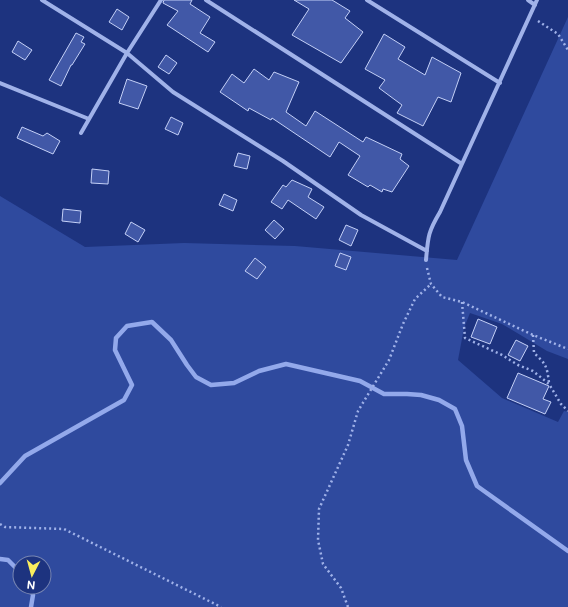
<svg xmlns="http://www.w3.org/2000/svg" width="568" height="607" font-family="'Public Sans',sans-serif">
	<rect width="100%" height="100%" fill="#1d337f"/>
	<path fill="#2f4a9e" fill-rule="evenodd" d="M568 17V359L547 351 502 324 470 313 464 328 458 360 502 398 558 422 564 411 568 412V607H0V196L85 247 184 243 295 246 457 260ZM20 563H44V587H20Z"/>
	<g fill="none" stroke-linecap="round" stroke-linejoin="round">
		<path stroke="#93a9eb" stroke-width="4.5" d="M0 483 25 456 124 400 132 385 115 350 116 338 127 326 152 322 171 340 187 365 196 377 211 385 234 383 259 371 286 364 360 381 384 394H407L421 395 439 400 455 409 462 426 466 460 477 486 568 551
			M0 559 8 560 20 572
			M30 587 33 595 31 607"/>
	</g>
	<path fill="#4158a7" stroke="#c4d0f7" d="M164 0H192L190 4 210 17 200 33 215 42 208 52 167 25 178 11 163 3Z
		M294 0H332L350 11 345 18 363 32 341 63 292 35 309 9Z
		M117 9 129 17 122 30 109 22Z
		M76 33 84 37 81 42 85 44 72 65H71L61 86 49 80Z
		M384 34 405 47 398 59 425 75 432 57 461 73 451 102 438 97 423 126 397 113 402 105 379 88 385 80 365 69Z
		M18 41 32 50 25 60 12 52Z
		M166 55 177 63 169 74 158 67Z
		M254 69 269 80 274 72 299 82 286 112 306 126 315 111 363 142 366 137 402 154 400 159 409 166 392 192 383 189 382 192 370 185 368 187 348 175 360 156 339 142 330 157 272 118 271 120 249 108 248 111 220 92 232 74 244 83Z
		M127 79 147 86 138 109 119 103Z
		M171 117 183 123 178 135 165 129Z
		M22 127 43 136 47 133 60 141 53 154 17 138Z
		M238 153 250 156 247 169 234 166Z
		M92 169 109 171 108 184 91 183Z
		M292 180 312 189 308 197 324 207 316 219 288 200 282 209 271 202 283 185 286 187Z
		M224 194 237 200 233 211 219 205Z
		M63 209 81 211 80 223 62 221Z
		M274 220 284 229 275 239 265 230Z
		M131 222 145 230 138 242 125 234Z
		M346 225 358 230 351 246 339 240Z
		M340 253 351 257 346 270 335 266Z
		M255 258 266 267 257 279 245 271Z
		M478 319 497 327 490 344 471 337Z
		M516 340 528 346 520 361 508 355Z
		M518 373 549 386 543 399 551 402 545 414 507 398Z"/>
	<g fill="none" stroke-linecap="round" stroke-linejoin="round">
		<path stroke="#a0b2e9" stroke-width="2.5" stroke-dasharray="2 3" stroke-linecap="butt" d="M538 21 558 34 568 50
			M427 268 431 284 442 297 462 302 533 335 568 349
			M462 302 465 338 502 355 518 365 533 371 549 384 561 404 568 411
			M533 335 534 353C546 364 547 366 549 383
			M0 524 5 527 64 529 221 607
			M348 607 341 588 323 564 318 540 319 509 348 445 358 411 389 360 403 324 415 299 431 284"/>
		<path stroke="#a0b2e9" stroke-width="4" d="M42 0 127 53 173 92 283 161 361 215 427 251
			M206 0 462 164
			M367 0 500 83
			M528 0 535 5
			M0 83 89 119
			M81 133 127 53 161 0
			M426 260C428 237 428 232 440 212L537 0"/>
	</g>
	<g transform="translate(32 575) rotate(186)"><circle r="19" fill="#1d337f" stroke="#7785b2"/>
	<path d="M0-3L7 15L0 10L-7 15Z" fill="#f9ed5e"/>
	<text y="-6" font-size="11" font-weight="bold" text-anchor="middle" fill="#ffffff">N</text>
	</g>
</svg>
